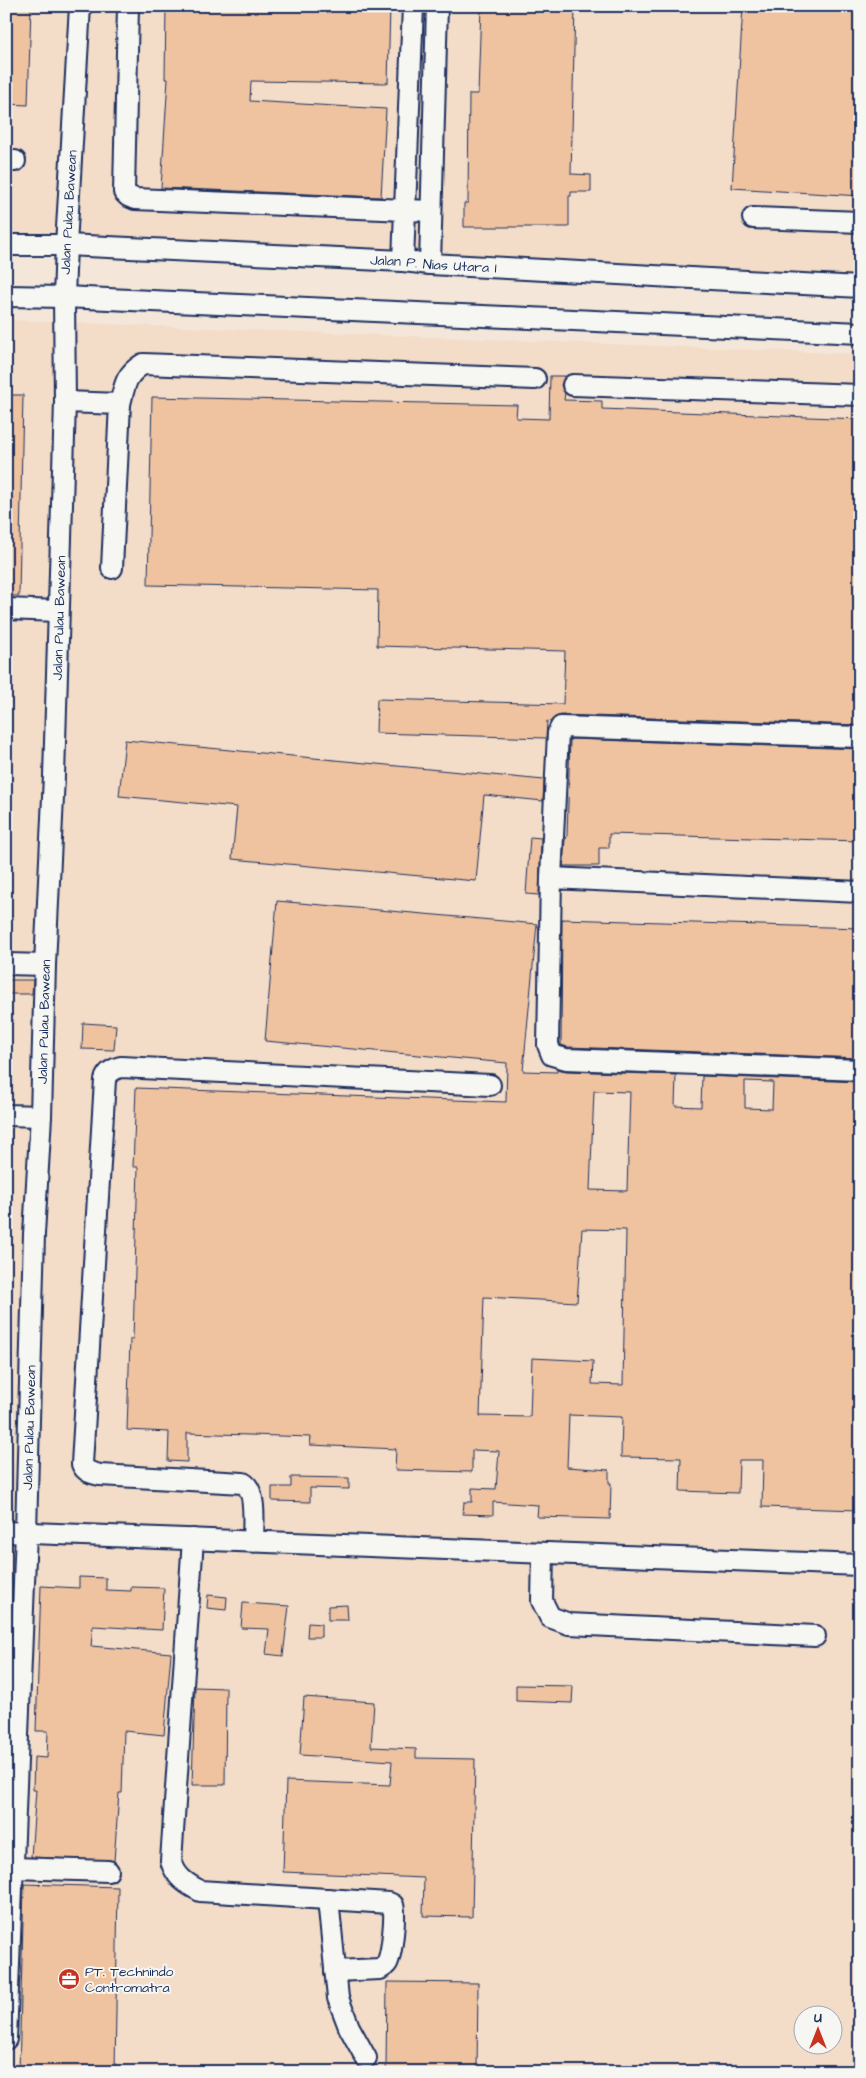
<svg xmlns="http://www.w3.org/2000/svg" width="866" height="2078" font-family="'Architects Daughter',sans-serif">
	<rect width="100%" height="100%" fill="#f4e7d9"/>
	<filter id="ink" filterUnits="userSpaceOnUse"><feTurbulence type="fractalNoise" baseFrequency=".02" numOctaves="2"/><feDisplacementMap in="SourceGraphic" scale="10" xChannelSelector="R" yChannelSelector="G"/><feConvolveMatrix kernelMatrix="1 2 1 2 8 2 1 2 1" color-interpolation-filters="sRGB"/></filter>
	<g filter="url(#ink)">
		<path fill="#f3dcc8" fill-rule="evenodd" d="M6 6H860V277L6 235Z
			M6 320 860 354V2072H6ZM804 2016H834V2046H804Z"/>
		<path fill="#f0c3a0" stroke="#1b2f5e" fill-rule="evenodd" d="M6 6H31L28 105 6 104Z
			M166 6H390L388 83 251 81 250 101 386 109 381 197 161 188 168 79H165Z
			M481 6H575L571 174 591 175V192H571V196H569V227H464V203H468L469 94H478Z
			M743 6H860V196L732 188Z
			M550 376H565L561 385 565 393 564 400 602 401V409L860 419V725L561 715 555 717 550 722 547 721 546 738 376 733 377 699 563 704 565 651 377 646 378 590 148 585 152 397 517 405 516 418 549 419Z
			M6 395H23L19 596H6Z
			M570 739 860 749V841L609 834V848H599V866H563L565 839H566L567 836Z
			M125 740 544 780 543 801 484 795 476 881 232 859 237 807 119 796Z
			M530 837 541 838 539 895 526 894Z
			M277 901 537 924 523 1071 557 1072V1069L566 1071 676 1075 675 1106 701 1107 702 1076 860 1082V1510L762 1507 763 1460H739L738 1493 680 1491 681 1458 621 1457 622 1417 569 1415 567 1467 609 1470V1483H611L610 1519 537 1517 538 1505 493 1502V1515L463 1514 464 1502H472V1488L496 1489 499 1451 472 1450V1472L395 1470 396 1449 310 1445 311 1437 187 1433V1462L168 1461 169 1432 127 1430 130 1339H133L138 1167H133L136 1088 506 1102 507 1063 265 1041ZM745 1081 773 1082 772 1109 745 1108ZM594 1091 630 1092 627 1191 590 1190ZM582 1229 626 1230 623 1385 592 1384 593 1361 532 1358 530 1417 480 1416 484 1297 577 1302Z
			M562 919 860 928V1058L568 1047 561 1045Z
			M6 980H33L32 994H6Z
			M83 1023 116 1025 114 1050 82 1049Z
			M291 1477 349 1478V1489L310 1488V1502L272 1501V1487H291Z
			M79 1577 106 1578V1590L131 1591V1587L164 1588 162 1630 93 1626 91 1646 171 1653 164 1735 124 1731 122 1793H119L114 1861 31 1857 36 1790H33L34 1757 47 1758 48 1731H36L41 1586 79 1588Z
			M208 1595 227 1597 226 1610 207 1608Z
			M243 1603 289 1606 283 1656 266 1654 269 1629 241 1628Z
			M347 1605 348 1620H328V1606Z
			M308 1623 321 1624V1637H307Z
			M516 1685 573 1686 572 1703 516 1701Z
			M195 1687 226 1688 225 1785H192Z
			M304 1697 374 1702 371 1747 416 1749V1758L475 1759 472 1917 423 1916 424 1878 283 1872 286 1781 390 1785 392 1761 300 1755Z
			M24 1884 118 1887 115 2072H19Z
			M387 1982 478 1983 477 2072H386Z"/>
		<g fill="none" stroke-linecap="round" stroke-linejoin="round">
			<g stroke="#1b2f5e" stroke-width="24">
				<g id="minor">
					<path d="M128 6 124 192 128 196 135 199 431 211"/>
					<path d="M6 161H15"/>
					<path d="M753 218 860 222"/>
					<path id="s1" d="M6 245H66L403 261 430 264 860 287"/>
					<path d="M403 261 413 6"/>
					<path d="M430 264 437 6"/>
					<path d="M6 296 64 297 860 333"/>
					<path d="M573 385 860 395"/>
					<path d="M65 402 120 404"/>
					<path d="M112 568 120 404C125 385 125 375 143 364L535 379"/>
					<path d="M6 609 58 611"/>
					<path d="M551 878 558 733 561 727 860 737"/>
					<path d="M860 892 551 878 548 1045 552 1055 566 1059 860 1070"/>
					<path d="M6 964 45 965"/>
					<path d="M6 1115 41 1116"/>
					<path d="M6 1532 860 1565"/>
					<path d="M193 1539 171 1861C176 1877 185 1883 200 1891L389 1903 393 1905C396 1915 392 1951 388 1961 387 1965 383 1967 380 1969L335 1971"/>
					<path d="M253 1541C253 1527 257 1490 243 1483L100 1475C92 1473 85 1472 82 1464L105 1080C107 1073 113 1069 121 1067L490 1085"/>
					<path d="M543 1553 542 1601 550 1617 569 1624 815 1636"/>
					<path d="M13 1868 108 1871"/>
					<path d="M328 1899 338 1998 349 2027 366 2058"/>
					<path id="s2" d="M6 2039 26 1532 34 1234 41 1116 45 965 54 776 65 402 64 297 66 245 80 6"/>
				</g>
			</g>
			<use href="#minor" stroke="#f6f6f2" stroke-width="20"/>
		</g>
	</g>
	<defs>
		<g id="office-disc" transform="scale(1.125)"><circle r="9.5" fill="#c8321e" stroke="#f6f6f2"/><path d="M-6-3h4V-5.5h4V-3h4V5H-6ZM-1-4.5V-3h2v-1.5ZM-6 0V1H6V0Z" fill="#fff"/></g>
	</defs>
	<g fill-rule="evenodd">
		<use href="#office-disc" x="69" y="1979"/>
	</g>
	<g text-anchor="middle" stroke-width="4" stroke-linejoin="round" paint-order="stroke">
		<g font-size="14" fill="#1b2f5e" stroke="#f6f6f2">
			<text dy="5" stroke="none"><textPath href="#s2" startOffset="1828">Jalan Pulau Bawean</textPath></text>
			<text dy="5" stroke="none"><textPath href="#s1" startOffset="428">Jalan P. Nias Utara I</textPath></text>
			<text dy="5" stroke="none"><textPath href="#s2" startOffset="1422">Jalan Pulau Bawean</textPath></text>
			<text dy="5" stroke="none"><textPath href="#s2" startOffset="1018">Jalan Pulau Bawean</textPath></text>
			<text dy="5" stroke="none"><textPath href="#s2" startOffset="612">Jalan Pulau Bawean</textPath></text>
		</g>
		<g font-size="14" fill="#1b2f5e" stroke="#f6f6f2" text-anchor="start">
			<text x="85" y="1976">PT. Technindo<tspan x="85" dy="16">Contromatra</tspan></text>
		</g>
	</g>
	<rect width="866" height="2078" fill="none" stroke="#f6f6f2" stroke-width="25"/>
	<rect x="12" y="12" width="841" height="2053" fill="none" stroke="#1b2f5e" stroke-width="2" filter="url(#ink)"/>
	<g transform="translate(818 2030)"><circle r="24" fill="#f6f6f2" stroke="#9ea6b7"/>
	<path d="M0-4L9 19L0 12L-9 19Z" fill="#c8321e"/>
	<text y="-8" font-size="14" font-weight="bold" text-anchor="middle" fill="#1b2f5e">U</text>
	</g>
</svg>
